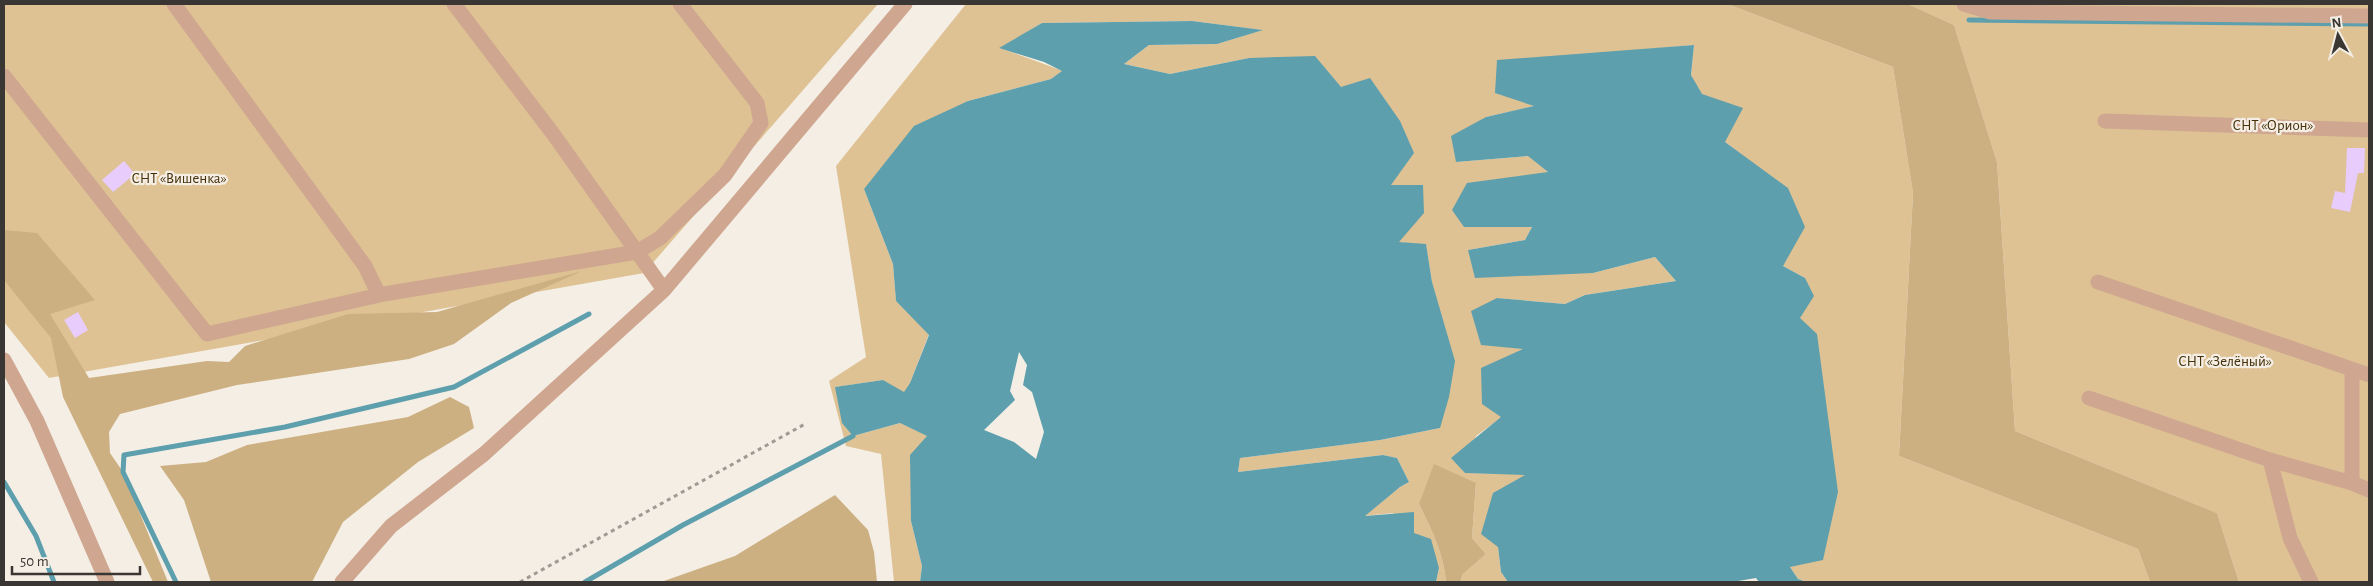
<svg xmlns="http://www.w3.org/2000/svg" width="2373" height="586" font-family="'Alegreya Sans',sans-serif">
	<rect width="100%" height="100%" fill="#f4eee5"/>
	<path fill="#dec294" d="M4 4H878L644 273 49 378 4 322Z
		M966 4H1727L1893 67 1913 193 1899 456 2138 549 2150 582H1807L1798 579 1790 567 1800 318 1805 278 1783 266 1741 154 1725 142 1691 75 1694 45 1649 49 1535 106 1486 117 1456 162 1529 156 1549 173 1532 227 1525 240 1468 250 1593 273 1655 257 1676 281 1585 295 1565 304 1497 298 1524 349 1502 417 1476 436 1465 473 1526 474 1498 547 1501 572 1508 582H1461L1462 575 1486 554 1472 538 1476 483 1419 504C1431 529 1444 554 1446 582H1436L1439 568 1414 533 1393 513 1364 516 1400 487 1409 482 1397 458 1383 455 1238 472 1240 458 1380 440 1440 428 1432 282 1426 245 1398 242 1390 185 1341 87 1249 58 1170 74 1124 64 1149 45 1217 44 1262 30 1192 21 1042 23 1000 48 1063 71 1051 79 968 101 864 189 893 264 896 301 929 334 910 383 904 393 883 380 836 387 853 436 900 423 928 436 911 521 922 566 920 582H894L881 454 846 446 829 381 866 357 836 166Z
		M1908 4H2369V582H2239L2217 513 2015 431 1997 162 1954 25Z"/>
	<path fill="#cdb082" d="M1727 4H1908L1954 25 1997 162 2015 431 2217 513 2239 582H2150L2138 549 1899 456 1913 193 1893 67Z
		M4 230 37 233 95 300 50 314 89 378 207 361 229 362 245 346 348 314 437 312 582 271 511 303 454 344 409 359 237 385 120 414 109 432 110 453 123 472 168 582H153L63 397 51 338 4 280Z
		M450 397 469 407 474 428 418 462 343 522 312 582H211L184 500 160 466 206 462 247 445 408 417Z
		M1434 464 1476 483 1472 538 1486 554 1462 575 1461 582H1446C1444 554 1431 529 1419 504Z
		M835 495 868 530 874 552 877 582H661L735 556Z"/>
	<path fill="#5d9fad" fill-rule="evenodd" d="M1192 21 1263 30 1217 44 1149 45 1124 64 1170 74 1249 58 1315 56 1341 87 1370 78 1400 121 1414 153 1391 185H1423L1424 213 1399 242 1426 244 1432 282 1455 361 1449 397 1440 428 1380 440 1240 458 1238 472 1383 455 1397 458 1409 482 1400 487 1365 516 1414 512V533L1431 539 1439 568 1436 582H920L922 566 911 521 910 455 927 436 900 423 853 436 842 423 835 387 883 380 904 392 910 383 929 335 896 301 893 264 864 189 914 126 968 101 1051 79 1062 71 1044 62 999 48 1042 23ZM1019 352 1027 365 1023 385 1032 392 1044 432 1036 459 1014 442 984 430 1015 400 1010 391Z
		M1694 45 1691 75 1702 94 1743 108 1725 142 1788 188 1805 227 1783 266 1805 278 1814 296 1800 318 1817 334 1838 492 1823 560 1790 567 1798 579 1807 582H1759L1756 578 1732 582H1508L1501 572 1498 547 1481 534 1493 493 1525 475 1465 473 1451 458 1501 417 1482 404 1481 368 1523 349 1481 345 1471 311 1497 298 1565 304 1585 295 1676 281 1655 257 1593 273 1475 278 1468 250 1525 240 1532 227H1464L1452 210 1467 183 1548 172 1528 156 1456 162 1451 136 1486 117 1534 106 1495 93 1497 60Z"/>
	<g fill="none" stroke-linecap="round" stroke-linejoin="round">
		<path stroke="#5d9fad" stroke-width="5" d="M1969 20 2369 24
			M4 482 36 536 54 582
			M176 582 123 472 124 455 285 427 454 387 589 314
			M585 582 683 525 853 436"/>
	</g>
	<path fill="#e8ccfb" d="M2347 148H2365L2364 173H2358L2350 212 2331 208 2335 191 2345 193Z
		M124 161 135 174 113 192 102 180Z
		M78 312 88 330 75 338 64 320Z"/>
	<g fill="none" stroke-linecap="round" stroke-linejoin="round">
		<path stroke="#9f9b94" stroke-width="3" stroke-dasharray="4 4" stroke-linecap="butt" d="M520 582 805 424"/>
		<path stroke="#cfa68f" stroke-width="15" d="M174 4 365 266 379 295
			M454 4 554 135 664 290
			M1964 4 1990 12 2369 16
			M4 76 207 334 384 294 637 252 660 238 725 175 761 123 757 103 680 4
			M2105 121 2369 130
			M2098 282 2369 375
			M4 360 37 421 107 582
			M2089 398 2270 460 2352 483V371
			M2270 460 2290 538 2311 582
			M2352 483 2369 490
			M342 582 391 526 484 454 664 290 905 4"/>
	</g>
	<g text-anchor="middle" stroke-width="4.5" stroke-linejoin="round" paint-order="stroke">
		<g font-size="15" fill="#442f08" stroke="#f4eee5">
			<text x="2273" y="130">СНТ «Орион»</text>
			<text x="179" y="183">СНТ «Вишенка»</text>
			<text x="2225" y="366">СНТ «Зелёный»</text>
		</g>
	</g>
	<rect width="2373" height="586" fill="none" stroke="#393633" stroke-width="10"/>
	<g transform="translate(2338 35) rotate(353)" stroke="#f4eee5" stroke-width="4" paint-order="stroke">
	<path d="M0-4L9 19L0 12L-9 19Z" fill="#393633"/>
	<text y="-8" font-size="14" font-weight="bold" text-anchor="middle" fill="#393633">N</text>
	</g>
	<path d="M12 566v8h128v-8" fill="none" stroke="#393633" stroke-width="2.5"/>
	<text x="20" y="566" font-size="15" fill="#393633" stroke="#f4eee5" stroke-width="4" paint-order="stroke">50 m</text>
</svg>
